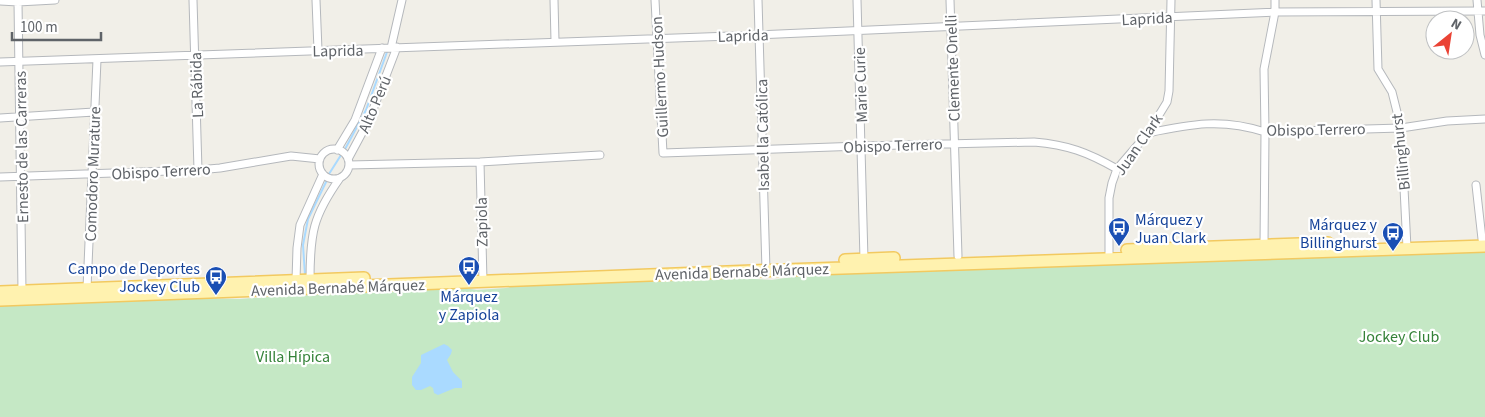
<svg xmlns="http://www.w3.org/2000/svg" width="1485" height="417" font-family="'Source Sans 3',sans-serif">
	<rect width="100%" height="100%" fill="#f1efe8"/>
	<path fill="#c5e8c5" d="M1485 252V417H0V304L201 298 240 299 353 290 452 286 477 290 506 288 523 284 735 278 772 280 812 274Z"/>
	<path fill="#aadaff" d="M444 344 448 346 452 350 451 354 447 360 453 372 462 381V388H455L438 395 434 393 433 388 430 386 421 390H416L412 385V377L421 363V355Z"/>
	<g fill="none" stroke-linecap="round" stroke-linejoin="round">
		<path stroke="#aadaff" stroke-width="2" d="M344 151 366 110 387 52
			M329 174 341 155
			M305 275 303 245 308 219 327 180"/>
		<g stroke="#b5b8bc" stroke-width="9">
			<path id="minor" d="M193 0 198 170
				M316 0 318 50
				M554 0 555 41
				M655 0 663 153 861 146 1034 142C1068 145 1087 152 1117 169
				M758 0 766 270
				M857 0 864 259
				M950 0 958 256
				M1376 0 1378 69 1392 92 1401 128 1407 248
				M1477 0 1480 35 1485 55
				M0 1 18 2 55 0
				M18 2 22 291
				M391 48 402 0
				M0 62 759 35 1275 12 1485 11
				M0 118 94 112
				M1148 133C1191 124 1222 118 1265 132L1401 128 1447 121 1485 119
				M319 164a15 15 0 1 1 30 0a15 15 0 1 1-30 0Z
				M337 150 355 120 382 48
				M348 159 369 120 397 47
				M480 162 483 281
				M349 165 480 162 600 155
				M0 177 198 170 220 168 291 156 320 159
				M1476 185 1482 239
				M1264 245 1265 132 1264 69 1275 12V0
				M1109 259V198L1112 183 1117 169 1148 133 1167 102 1169 91 1171 0
				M296 280 297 248 300 225 323 174
				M310 280C310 233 313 216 340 178
				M87 288 97 60"/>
		</g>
		<g stroke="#f2c960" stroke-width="14">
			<path id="primary" d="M1127 250 1328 243
				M845 260 894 258
				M0 292 364 278
				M0 300 753 271 1485 246"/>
		</g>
		<use href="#minor" stroke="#fff" stroke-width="7"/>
		<use href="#primary" stroke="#fff2af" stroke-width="11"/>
	</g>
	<defs>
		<g id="bus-pin" transform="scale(1.125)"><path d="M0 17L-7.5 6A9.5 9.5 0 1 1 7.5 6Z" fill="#1a4fb4" stroke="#fff"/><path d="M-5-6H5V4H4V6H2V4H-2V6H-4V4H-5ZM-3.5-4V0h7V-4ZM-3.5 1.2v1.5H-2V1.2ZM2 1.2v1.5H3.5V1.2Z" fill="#fff"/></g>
	</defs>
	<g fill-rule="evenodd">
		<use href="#bus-pin" x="1119" y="228"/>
		<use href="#bus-pin" x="1393" y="233"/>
		<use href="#bus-pin" x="469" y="267"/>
		<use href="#bus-pin" x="216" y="277"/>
	</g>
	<g text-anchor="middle" stroke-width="4.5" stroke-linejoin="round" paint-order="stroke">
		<g font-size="16" fill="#5f6368" stroke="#fff">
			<text transform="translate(1147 18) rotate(-3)" y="6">Laprida</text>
			<text transform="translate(743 35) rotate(-2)" y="6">Laprida</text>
			<text transform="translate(338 50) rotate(-1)" y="6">Laprida</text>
			<text transform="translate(952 68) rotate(-92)" y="6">Clemente Onelli</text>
			<text transform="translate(659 77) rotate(-93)" y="6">Guillermo Hudson</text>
			<text transform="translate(196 85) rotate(-92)" y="6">La Rábida</text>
			<text transform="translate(860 85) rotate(-92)" y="6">Marie Curie</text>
			<text transform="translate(374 104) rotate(-67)" y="6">Alto Perú</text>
			<text transform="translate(1316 129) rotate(-1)" y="6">Obispo Terrero</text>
			<text transform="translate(762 135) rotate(-91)" y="6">Isabel la Católica</text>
			<text transform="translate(1138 144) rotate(-55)" y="6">Juan Clark</text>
			<text transform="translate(893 145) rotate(-2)" y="6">Obispo Terrero</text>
			<text transform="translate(21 147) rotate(-91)" y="6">Ernesto de las Carreras</text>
			<text transform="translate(1400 152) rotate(-96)" y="6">Billinghurst</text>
			<text transform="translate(161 171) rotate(-3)" y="6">Obispo Terrero</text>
			<text transform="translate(92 174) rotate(-88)" y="6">Comodoro Murature</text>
			<text transform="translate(481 222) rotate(-91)" y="6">Zapiola</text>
			<text transform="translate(742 271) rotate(-2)" y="6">Avenida Bernabé Márquez</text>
			<text transform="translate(338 287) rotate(-2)" y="6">Avenida Bernabé Márquez</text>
		</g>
		<g font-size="16" fill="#164399" stroke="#fff" text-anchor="end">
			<text x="1135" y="225" text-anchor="start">Márquez y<tspan x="1135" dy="18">Juan Clark</tspan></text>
			<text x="1377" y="230">Márquez y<tspan x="1377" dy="18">Billinghurst</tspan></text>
			<text x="200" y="274">Campo de Deportes<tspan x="200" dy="18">Jockey Club</tspan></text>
			<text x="469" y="302" text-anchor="middle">Márquez<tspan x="469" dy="18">y Zapiola</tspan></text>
		</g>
		<g font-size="16" fill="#348238" stroke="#fff">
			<text x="1399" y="342">Jockey Club</text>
			<text x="293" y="362">Villa Hípica</text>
		</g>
	</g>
	<g transform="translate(1450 35) rotate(30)"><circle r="24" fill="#ffffff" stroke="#bfc1c3"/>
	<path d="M0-4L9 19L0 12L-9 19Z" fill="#ea4335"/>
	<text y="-8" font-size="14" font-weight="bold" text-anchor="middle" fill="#5f6368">N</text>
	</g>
	<path d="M12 32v8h89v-8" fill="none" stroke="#5f6368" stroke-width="2.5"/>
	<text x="20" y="32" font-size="15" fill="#5f6368" stroke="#ffffff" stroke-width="4" paint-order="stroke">100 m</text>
</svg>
